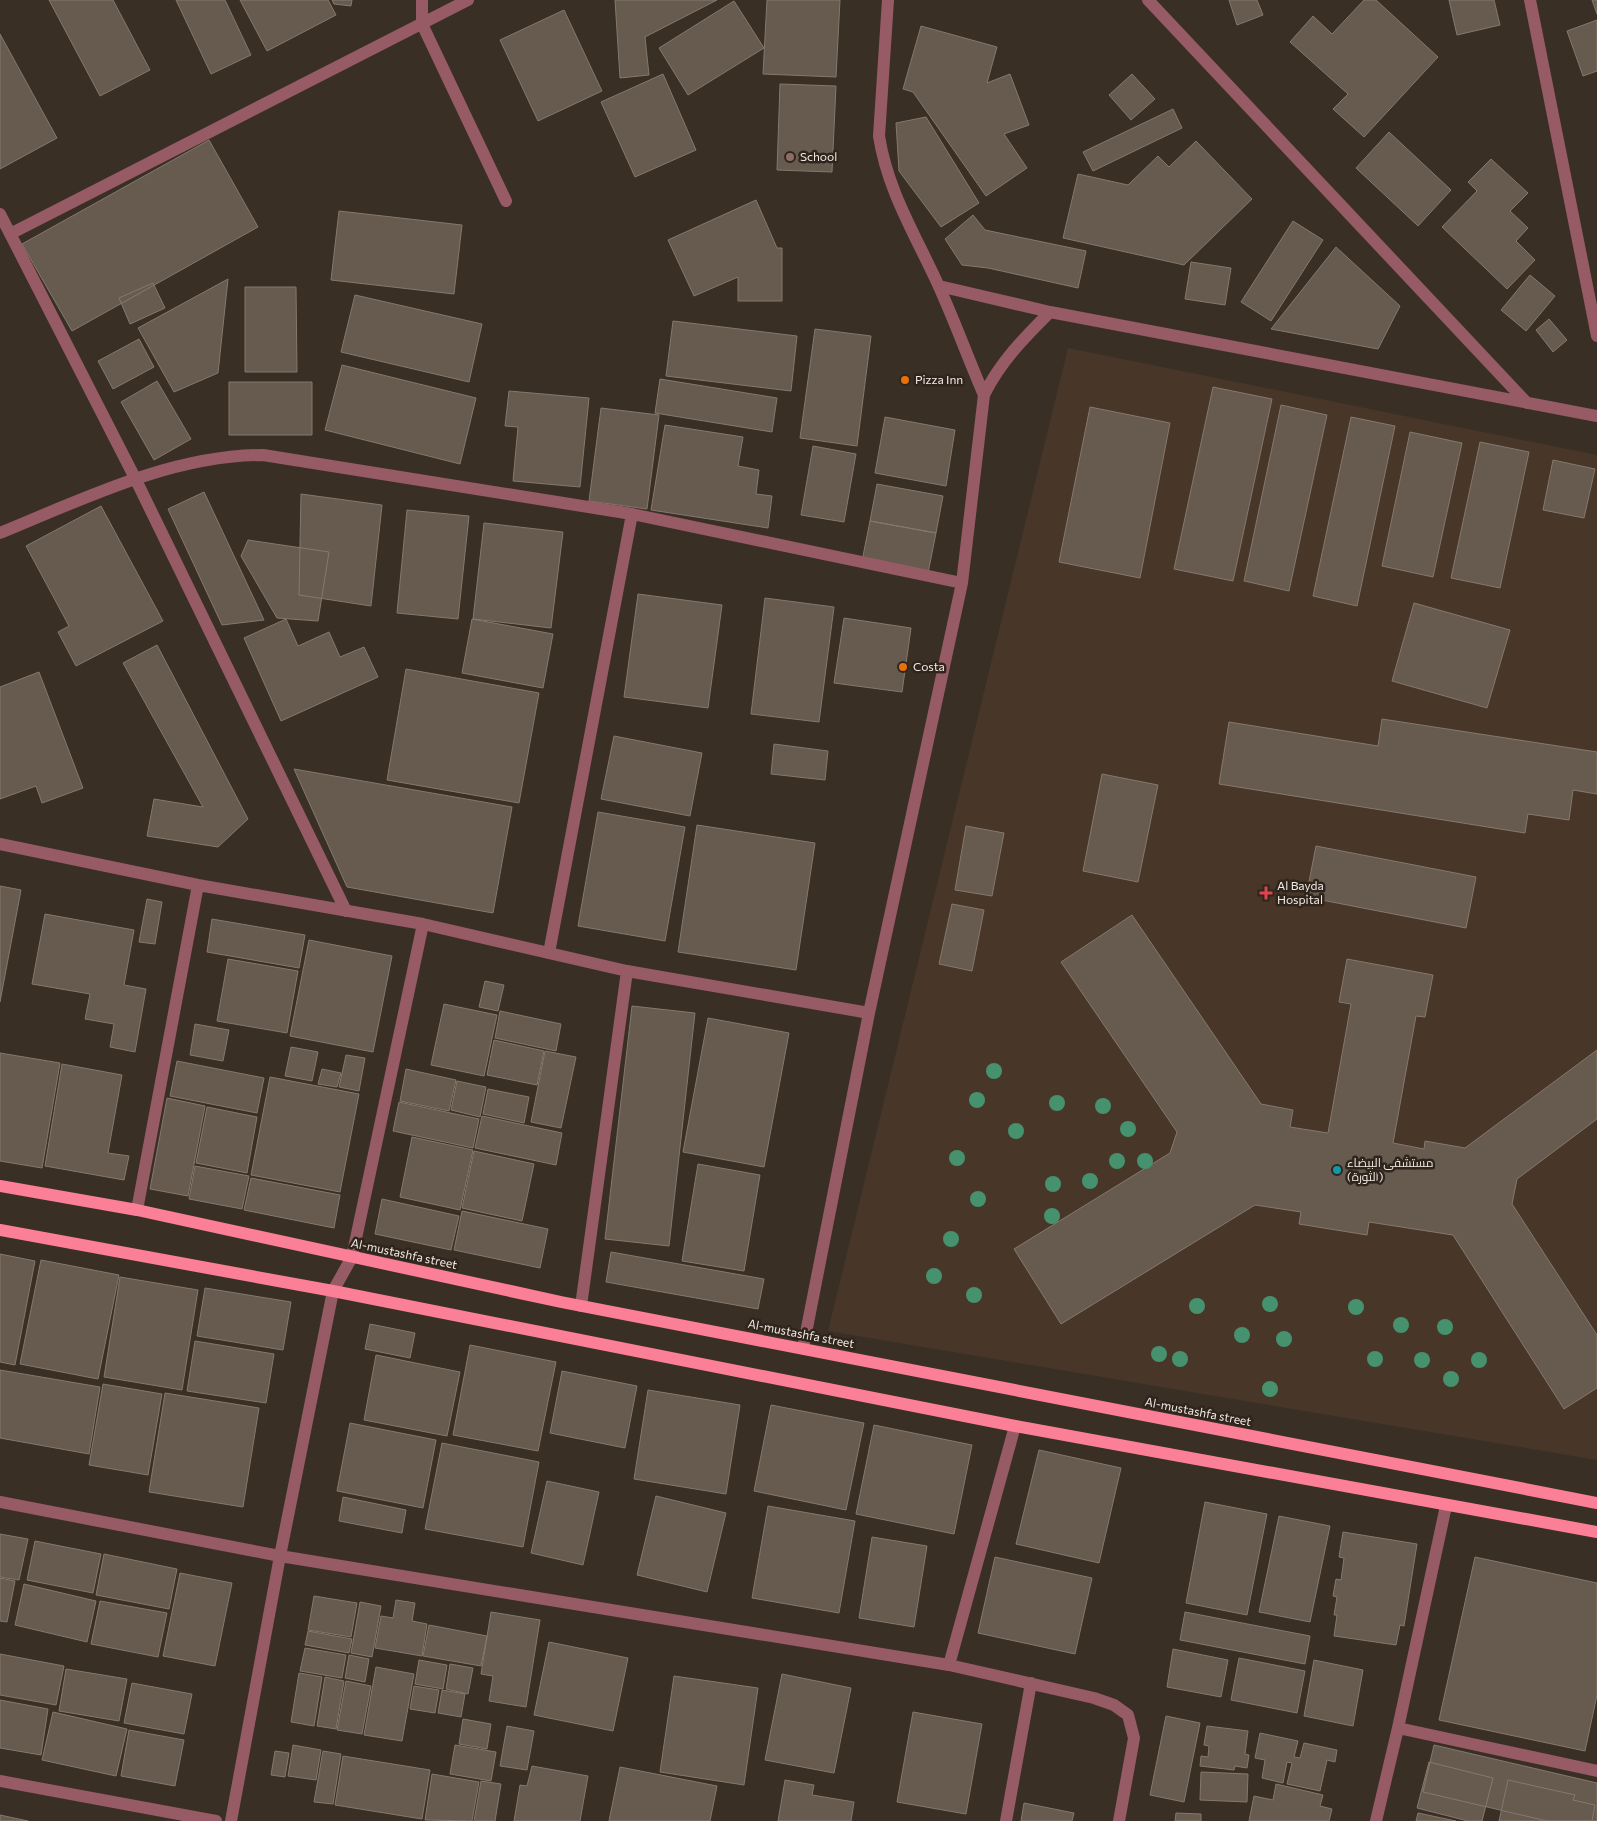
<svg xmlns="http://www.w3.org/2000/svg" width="1597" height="1821" font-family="Commissioner,Cairo,sans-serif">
	<rect width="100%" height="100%" fill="#3a2f25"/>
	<path fill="#483729" d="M1068 348 1597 455V1460L828 1331Z"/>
	<path fill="#675b50" stroke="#85786d" d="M49 0H113L150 70 100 96Z
		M176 0H225L251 55 211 74Z
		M240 0H328L336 15 267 51Z
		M332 0H352L351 6 334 4Z
		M615 0H717L645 37 649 75 620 78Z
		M767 0H840L836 77 763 74Z
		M1229 0H1257L1263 15 1237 25Z
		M1364 0H1376L1438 57 1364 137 1333 109 1348 94 1290 42 1313 16 1332 34Z
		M1449 0H1494L1500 25 1457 35Z
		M1592 0H1597V14Z
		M734 1 764 48 688 95 659 48Z
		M564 10 602 91 538 121 500 40Z
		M1597 20V71L1583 76 1567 31Z
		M921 26 997 47 987 83 1010 74 1029 125 1004 134 1027 168 986 196 913 92 903 89Z
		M0 34 57 138 0 169Z
		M663 74 696 150 635 177 601 102Z
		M1132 74 1155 99 1131 120 1109 95Z
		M780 84 836 86 832 172 777 170Z
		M1173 109 1182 128 1093 171 1083 152Z
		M926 117 979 203 941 227 899 171 896 123Z
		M1389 132 1451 190 1418 226 1356 168Z
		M209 140 258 227 72 331 22 244Z
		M1196 141 1252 199 1184 265 1063 238 1078 174 1128 185 1158 156 1169 167Z
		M1491 159 1528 193 1510 211 1528 228 1516 241 1535 260 1507 289 1442 227 1477 191 1468 182Z
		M756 200 777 248H782V301H738V277L694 296 668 240Z
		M339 211 462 225 454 294 331 280Z
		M973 215 985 230 1086 251 1078 288 988 268 962 265 945 239Z
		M1293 221 1323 240 1271 321 1241 302Z
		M1336 247 1400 306 1378 349 1271 329Z
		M1191 262 1231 268 1225 305 1185 299Z
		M1530 275 1555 296 1526 331 1501 310Z
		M228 279 218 373 174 392 138 328Z
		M153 283 165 308 130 324 119 298Z
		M245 287H296L297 372H245Z
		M355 295 482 324 469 382 341 352Z
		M1549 319 1567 340 1553 352 1536 330Z
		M673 321 797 336 791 391 666 376Z
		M815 329 871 336 857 446 800 438Z
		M139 339 154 367 113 389 98 361Z
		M342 365 476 398 460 464 325 430Z
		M660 379 777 398 772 432 655 413Z
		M157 381 191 439 154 460 121 402Z
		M229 382H312V435H229Z
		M1213 387 1272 399 1233 581 1174 569Z
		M509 391 589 398 580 487 513 481 518 427 505 426Z
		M1281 405 1327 415 1289 591 1244 581Z
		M1090 407 1170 423 1140 578 1059 562Z
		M601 408 659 415 647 509 589 501Z
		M885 417 955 430 946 486 875 473Z
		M1351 417 1395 426 1357 606 1313 596Z
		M665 425 743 437 738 466 759 470 756 494 772 496 768 528 651 510Z
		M1410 432 1462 443 1433 577 1382 566Z
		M1480 442 1529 452 1500 588 1451 578Z
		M813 446 856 454 844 522 801 515Z
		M1553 460 1595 469 1584 518 1543 510Z
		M877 484 943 496 936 533 870 521Z
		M204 492 264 620 222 625 168 509Z
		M301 494 382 505 371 606 299 595Z
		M101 506 163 621 76 666 58 632 69 626 26 546Z
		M407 510 469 516 458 619 397 613Z
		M870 521 936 533 928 573 862 561Z
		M484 523 563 532 551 628 473 619Z
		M248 540 329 552 318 621 277 618 241 556Z
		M638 594 722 605 708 708 624 697Z
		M765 598 834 607 819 722 751 714Z
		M1414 603 1510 630 1487 708 1392 681Z
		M844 618 911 628 902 692 834 683Z
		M286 619 298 646 329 632 340 657 364 647 378 677 281 721 244 638Z
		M472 619 553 634 543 688 462 673Z
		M157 645 248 819 218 847 147 836 154 799 203 807 123 663Z
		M406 669 539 693 519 803 387 780Z
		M39 672 83 788 42 803 36 786 0 799V687Z
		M1382 719 1597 752V794L1573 790 1569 820 1528 814 1525 833 1219 784 1229 722 1378 746Z
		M614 736 702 753 690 816 601 799Z
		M774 744 828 751 825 780 771 774Z
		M294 769 512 807 493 913 347 887Z
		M1102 774 1158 785 1138 882 1083 871Z
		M598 812 685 827 665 941 578 926Z
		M697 825 815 843 796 970 678 952Z
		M966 826 1004 833 992 896 955 890Z
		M1316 846 1476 877 1466 928 1306 897Z
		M0 886 21 890 0 1002Z
		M147 899 162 902 155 944 139 942Z
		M952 904 984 910 972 971 939 964Z
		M45 914 134 930 124 985 146 989 135 1052 110 1047 114 1024 85 1019 90 994 32 984Z
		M1132 915 1261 1104 1293 1110 1290 1127 1328 1133 1351 1004 1339 1002 1347 959 1433 975 1425 1017 1416 1016 1393 1143 1424 1149 1425 1141 1465 1148 1597 1050V1119L1517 1179 1512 1204 1597 1335V1388L1564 1409 1453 1235 1369 1222 1367 1235 1299 1224 1301 1212 1255 1205 1061 1324 1014 1249 1170 1153 1177 1132 1061 962Z
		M212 919 305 935 299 968 207 952Z
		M309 940 392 956 373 1052 290 1036Z
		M228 959 298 971 287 1033 217 1021Z
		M485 981 504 985 498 1011 479 1007Z
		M444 1004 497 1015 484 1076 431 1065Z
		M632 1006 695 1013 669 1246 605 1239Z
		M500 1011 561 1024 556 1051 495 1038Z
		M708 1018 789 1033 764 1167 683 1152Z
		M195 1024 229 1030 223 1061 190 1055Z
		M494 1040 544 1051 537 1085 487 1075Z
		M291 1047 318 1052 312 1081 285 1076Z
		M545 1051 576 1057 561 1128 531 1122Z
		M0 1053 60 1063 42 1168 0 1161Z
		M346 1055 365 1058 359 1091 339 1087Z
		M177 1061 264 1078 257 1113 170 1096Z
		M62 1064 122 1075 108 1153 129 1156 124 1180 45 1166Z
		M322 1069 341 1073 337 1087 318 1084Z
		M406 1069 456 1080 449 1111 400 1101Z
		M270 1077 359 1094 340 1192 251 1175Z
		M457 1081 486 1087 480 1117 451 1110Z
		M488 1089 529 1097 524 1123 483 1114Z
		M167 1098 205 1106 188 1196 150 1189Z
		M399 1102 479 1119 473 1148 393 1131Z
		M207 1107 257 1117 247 1173 196 1163Z
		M482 1116 562 1133 556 1165 475 1148Z
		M412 1137 473 1150 460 1210 400 1197Z
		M474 1151 534 1164 522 1221 462 1208Z
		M698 1164 760 1175 744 1271 682 1261Z
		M195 1166 249 1176 242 1209 189 1199Z
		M251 1178 340 1195 334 1228 244 1210Z
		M382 1199 459 1216 451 1250 375 1234Z
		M462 1211 548 1229 540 1268 454 1250Z
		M611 1252 764 1279 758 1309 606 1282Z
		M0 1254 35 1261 15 1365 0 1362Z
		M41 1260 119 1275 98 1379 20 1364Z
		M120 1277 198 1290 182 1390 104 1377Z
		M205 1288 291 1302 283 1350 197 1336Z
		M370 1324 415 1333 410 1358 365 1349Z
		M195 1341 274 1354 266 1403 187 1391Z
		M470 1345 556 1362 538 1451 453 1435Z
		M376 1355 460 1372 447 1436 364 1420Z
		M0 1370 100 1387 89 1454 0 1438Z
		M562 1371 637 1386 625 1448 550 1433Z
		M103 1384 162 1394 148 1475 89 1465Z
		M648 1390 740 1405 726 1494 634 1479Z
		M165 1393 259 1408 243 1507 149 1492Z
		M771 1405 864 1423 846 1510 754 1491Z
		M350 1423 436 1440 423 1508 337 1491Z
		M874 1425 972 1445 954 1534 856 1514Z
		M442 1443 539 1462 523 1547 425 1529Z
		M1039 1450 1121 1468 1099 1563 1016 1544Z
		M547 1481 599 1492 583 1565 531 1553Z
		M656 1496 726 1513 707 1592 637 1575Z
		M343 1497 406 1510 402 1533 339 1521Z
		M1205 1502 1267 1514 1247 1615 1186 1603Z
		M768 1506 855 1521 839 1613 752 1598Z
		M1279 1516 1330 1526 1310 1622 1259 1612Z
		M1343 1532 1417 1544 1404 1626 1400 1625 1396 1645 1334 1636 1337 1615H1334L1337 1597 1333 1596 1336 1579 1341 1580 1344 1558 1339 1557Z
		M0 1534 28 1539 19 1580 0 1577Z
		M872 1537 927 1546 914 1627 859 1618Z
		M35 1541 101 1554 93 1593 27 1580Z
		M104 1554 177 1569 169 1609 96 1595Z
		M995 1557 1092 1578 1075 1654 978 1633Z
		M1475 1557 1597 1583V1695L1585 1751 1439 1720Z
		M180 1573 232 1583 215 1666 163 1656Z
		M0 1578 15 1581 7 1622 0 1621Z
		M24 1584 96 1601 87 1642 15 1625Z
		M314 1596 357 1603 351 1637 308 1630Z
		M396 1600 415 1603 412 1621 427 1624 422 1656 375 1648 381 1616 393 1618Z
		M100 1601 167 1613 158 1657 91 1644Z
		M360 1602 381 1606 372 1657 351 1653Z
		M491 1612 540 1620 526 1707 489 1701 493 1676 481 1674Z
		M1185 1612 1310 1636 1305 1664 1180 1640Z
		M429 1625 487 1636 481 1666 423 1656Z
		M308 1631 352 1639 349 1653 305 1645Z
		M549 1642 628 1658 613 1731 534 1715Z
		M305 1648 346 1655 342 1678 300 1671Z
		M1173 1649 1228 1660 1221 1697 1167 1687Z
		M0 1654 64 1666 56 1705 0 1695Z
		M349 1655 369 1659 365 1682 345 1678Z
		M1239 1658 1305 1671 1297 1713 1231 1700Z
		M419 1660 447 1665 443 1689 415 1684Z
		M1314 1660 1363 1670 1353 1726 1304 1716Z
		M450 1664 473 1668 468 1694 446 1689Z
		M376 1667 414 1674 402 1741 364 1735Z
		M66 1669 127 1679 119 1721 59 1711Z
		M299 1673 322 1677 314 1726 291 1722Z
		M782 1674 851 1688 834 1773 765 1760Z
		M674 1676 758 1688 744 1785 660 1772Z
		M325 1677 344 1681 336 1729 317 1726Z
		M346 1681 371 1686 362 1734 337 1730Z
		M132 1683 192 1694 184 1734 124 1723Z
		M414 1686 439 1690 435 1713 410 1709Z
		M442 1690 465 1694 461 1717 438 1713Z
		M0 1700 48 1709 41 1755 0 1748Z
		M53 1712 127 1729 116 1776 42 1760Z
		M913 1712 982 1724 966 1814 897 1802Z
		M1166 1716 1200 1723 1184 1802 1150 1795Z
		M463 1719 491 1724 487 1749 459 1744Z
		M507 1726 534 1731 527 1770 500 1766Z
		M1207 1726 1248 1731 1245 1754 1249 1755 1247 1768 1235 1766 1234 1770 1200 1766 1201 1756 1208 1757 1209 1746 1204 1745Z
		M129 1730 184 1740 175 1786 121 1776Z
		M1260 1733 1298 1741 1294 1757 1300 1758 1304 1743 1337 1750 1335 1762 1327 1760 1320 1791 1287 1784 1292 1763 1287 1762 1283 1783 1262 1778 1265 1760 1255 1758Z
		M293 1745 321 1750 316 1780 288 1776Z
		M455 1745 496 1752 491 1781 450 1774Z
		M1434 1745 1597 1783V1821H1547L1423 1792Z
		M275 1751 289 1753 285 1777 271 1775Z
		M323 1751 341 1754 333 1804 314 1802Z
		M343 1756 430 1770 422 1819 335 1805Z
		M1429 1762 1493 1778 1482 1821H1468L1417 1808Z
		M532 1766 588 1776 580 1821H514L520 1785 527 1786Z
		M620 1767 717 1786 710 1821H609Z
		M1201 1772 1248 1774 1247 1802 1200 1800Z
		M432 1774 479 1782 472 1821 425 1820Z
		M785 1780 814 1785 812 1795 854 1802 851 1821H778Z
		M1508 1780 1575 1795 1573 1800 1595 1805 1592 1821H1499Z
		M481 1781 501 1784 495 1821H474Z
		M1276 1784 1323 1795 1320 1806 1332 1809 1329 1821H1249L1254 1796 1273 1800Z
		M1024 1803 1074 1813 1072 1821H1021Z
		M1176 1813 1201 1814V1821H1175Z
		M1418 1813 1456 1821H1416Z
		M0 1815 28 1821H0Z"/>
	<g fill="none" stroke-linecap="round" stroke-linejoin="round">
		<path stroke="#975b65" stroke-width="12" d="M422 0V24L506 201
			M888 0 879 136C887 188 913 231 935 278 953 316 967 356 984 395
			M1148 0 1527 403
			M1530 0 1597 336
			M0 214 135 478 346 911
			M10 234 468 0
			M939 286 1050 312 1597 416
			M0 533C83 499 172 455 263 455L632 514 962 583
			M0 844 198 885 423 924 627 971 869 1013
			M549 953 632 514
			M137 1210 198 885
			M581 1306 627 971
			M803 1348 869 1013 962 583 984 395C1000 362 1024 338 1050 312
			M0 1502 280 1556 949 1665 1094 1698 1114 1705 1128 1715 1134 1738 1119 1821
			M949 1665 1015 1426
			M1398 1728 1597 1771
			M0 1781 216 1821
			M231 1821 280 1556 333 1291 352 1257 423 924
			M1006 1821 1031 1683
			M1376 1821 1398 1728 1446 1506"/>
		<path stroke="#fb7f96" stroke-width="12" d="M0 1186 137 1210 561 1302 1597 1503
			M0 1230 333 1291 1015 1426 1597 1532"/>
	</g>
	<g fill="#46926f">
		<circle cx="994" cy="1071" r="8"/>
		<circle cx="977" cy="1100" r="8"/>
		<circle cx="1057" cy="1103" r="8"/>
		<circle cx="1103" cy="1106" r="8"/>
		<circle cx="1128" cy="1129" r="8"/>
		<circle cx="1016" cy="1131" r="8"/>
		<circle cx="957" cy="1158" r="8"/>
		<circle cx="1117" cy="1161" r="8"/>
		<circle cx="1145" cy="1161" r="8"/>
		<circle cx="1090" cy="1181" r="8"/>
		<circle cx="1053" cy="1184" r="8"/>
		<circle cx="978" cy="1199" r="8"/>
		<circle cx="1052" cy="1216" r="8"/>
		<circle cx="951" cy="1239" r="8"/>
		<circle cx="934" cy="1276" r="8"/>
		<circle cx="974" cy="1295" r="8"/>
		<circle cx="1270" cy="1304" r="8"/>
		<circle cx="1197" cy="1306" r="8"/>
		<circle cx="1356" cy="1307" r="8"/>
		<circle cx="1401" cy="1325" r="8"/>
		<circle cx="1445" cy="1327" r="8"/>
		<circle cx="1242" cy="1335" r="8"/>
		<circle cx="1284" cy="1339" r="8"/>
		<circle cx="1159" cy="1354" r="8"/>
		<circle cx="1180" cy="1359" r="8"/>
		<circle cx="1375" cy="1359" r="8"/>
		<circle cx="1422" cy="1360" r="8"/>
		<circle cx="1479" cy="1360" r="8"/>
		<circle cx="1451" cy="1379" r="8"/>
		<circle cx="1270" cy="1389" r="8"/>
	</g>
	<circle fill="#8d6e63" stroke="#30251c" stroke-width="2" cx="790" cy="157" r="5"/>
	<g fill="#e8710a" stroke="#30251c" stroke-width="2">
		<circle cx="905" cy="380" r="5"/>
		<circle cx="903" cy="667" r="5"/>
	</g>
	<path fill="#e0444e" stroke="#30251c" stroke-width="2" d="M1263.5 885.5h5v5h5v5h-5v5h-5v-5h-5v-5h5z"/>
	<circle fill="#0f9aa8" stroke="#30251c" stroke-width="2" cx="1337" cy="1170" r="5"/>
	<g text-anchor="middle" stroke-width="5" stroke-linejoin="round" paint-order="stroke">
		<g font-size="12" fill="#f1eae4" stroke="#30251c" text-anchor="start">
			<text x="800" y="161">School</text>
			<text x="915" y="384">Pizza Inn</text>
			<text x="913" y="671">Costa</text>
			<text x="1277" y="890">Al Bayda<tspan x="1277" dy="14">Hospital</tspan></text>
			<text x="1347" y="1167">مستشفى البيضاء<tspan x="1347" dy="14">(الثورة)</tspan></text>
		</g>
		<g font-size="12" fill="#f1eae4" stroke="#30251c">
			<text transform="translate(404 1254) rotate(12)" y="4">Al-mustashfa street</text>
			<text transform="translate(801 1334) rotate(11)" y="4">Al-mustashfa street</text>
			<text transform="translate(1198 1412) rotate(11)" y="4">Al-mustashfa street</text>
		</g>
	</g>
</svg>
